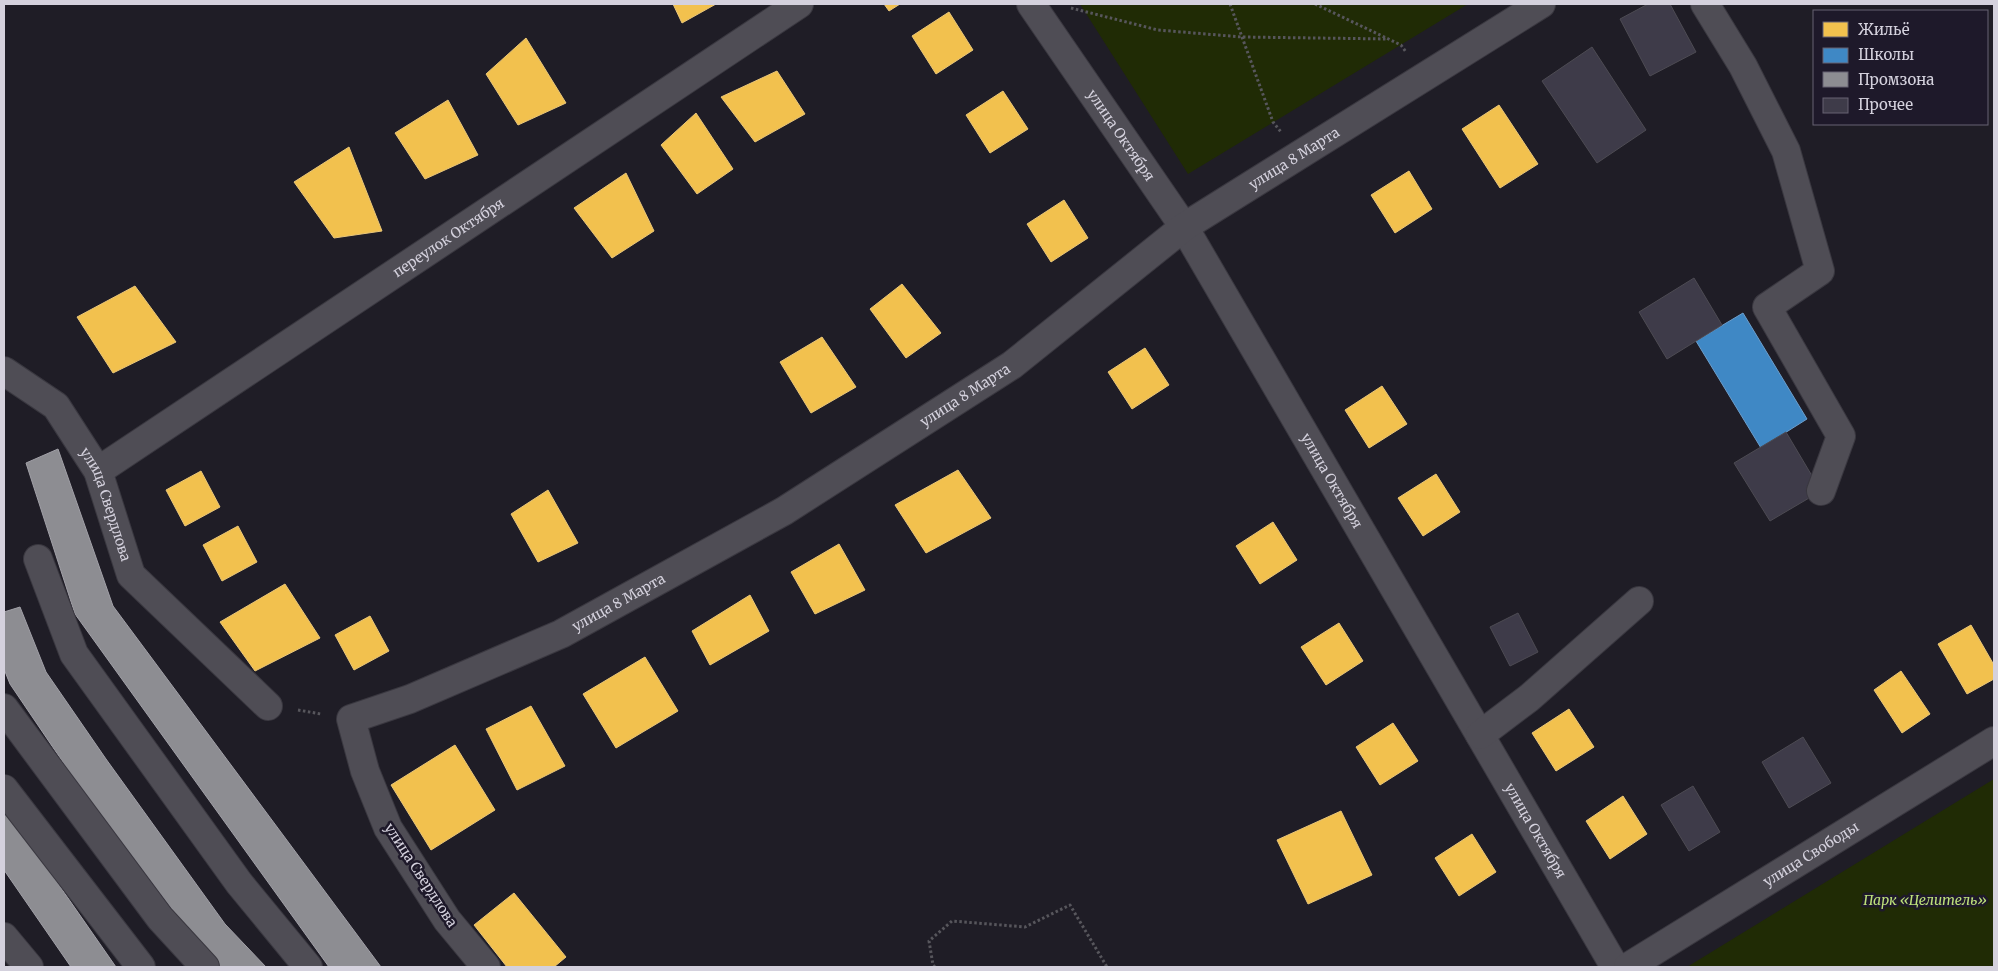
<svg xmlns="http://www.w3.org/2000/svg" width="1998" height="971" font-family="Merriweather,serif">
	<rect width="100%" height="100%" fill="#1f1d26"/>
	<path fill="#202b05" d="M1080 4H1468L1188 174Z
		M1994 779V967H1687Z"/>
	<path fill="#f2c14e" stroke="#e9c679" d="M673 4H716L682 23Z
		M884 4H900L889 11Z
		M949 12 973 50 936 74 912 36Z
		M526 38 566 103 518 125 486 74Z
		M777 71 805 114 755 142 721 97Z
		M1003 91 1028 129 990 153 966 115Z
		M448 100 478 155 425 179 395 133Z
		M1499 105 1538 164 1500 188 1462 129Z
		M696 113 733 169 697 194 661 145Z
		M349 147 382 231 334 238 294 182Z
		M1409 171 1432 209 1395 233 1371 195Z
		M626 173 654 231 612 258 574 208Z
		M1064 200 1088 238 1051 262 1027 224Z
		M902 284 941 333 906 358 870 309Z
		M135 286 176 342 113 373 77 317Z
		M822 337 856 387 811 413 780 362Z
		M1145 348 1169 385 1132 409 1108 372Z
		M1382 386 1407 424 1369 448 1345 410Z
		M958 470 991 518 926 553 895 505Z
		M201 471 220 507 185 526 166 490Z
		M1436 474 1460 512 1423 536 1398 498Z
		M548 490 578 543 538 562 511 514Z
		M1273 522 1297 560 1260 584 1236 546Z
		M238 526 257 562 222 581 203 545Z
		M839 544 865 590 815 614 791 572Z
		M285 584 320 638 255 671 220 622Z
		M750 595 769 631 710 665 692 631Z
		M370 616 389 651 354 670 335 635Z
		M1339 623 1363 661 1326 685 1301 647Z
		M1971 625 1994 665V679L1967 694 1938 644Z
		M645 657 678 711 616 748 583 694Z
		M1901 671 1930 714 1902 733 1874 690Z
		M531 706 565 766 517 790 486 729Z
		M1569 709 1594 747 1556 771 1532 733Z
		M1393 723 1418 761 1380 785 1356 747Z
		M455 745 495 810 431 850 391 785Z
		M1623 796 1647 834 1610 859 1586 821Z
		M1341 811 1372 875 1308 904 1277 840Z
		M1472 834 1496 872 1459 896 1435 858Z
		M514 893 566 957 554 967H507L474 925Z"/>
	<path fill="#3f88c5" stroke="#6c9ecc" d="M1743 313 1807 419 1761 448 1696 341Z"/>
	<path fill="#8d8d92" stroke="#a2a1a8" d="M58 449 113 606 381 967H329L75 614 26 463Z
		M20 607 46 672 106 759 225 924 266 967H219L199 945 73 777 10 684 4 669V612Z
		M4 806 116 967H71L4 870Z"/>
	<path fill="#3e3b49" stroke="#4d4b53" d="M1648 4H1670L1696 52 1650 76 1620 19Z
		M1592 47 1646 130 1597 163 1542 81Z
		M1694 278 1722 325 1667 359 1639 312Z
		M1786 432 1821 491 1770 521 1734 463Z
		M1518 613 1538 652 1510 666 1490 627Z
		M1803 737 1831 783 1789 808 1762 762Z
		M1693 786 1720 832 1689 851 1661 805Z"/>
	<g fill="none" stroke-linecap="round" stroke-linejoin="round">
		<g stroke="#3a3840" stroke-width="30">
			<g id="minor">
				<path id="s1" d="M1031 4 1184 227 1615 967"/>
				<path d="M1705 4 1743 66 1786 151 1820 271 1767 307 1841 436 1821 491"/>
				<path id="s2" d="M4 371 56 406 98 471 131 575 268 706"/>
				<path id="s3" d="M98 471 799 4"/>
				<path d="M38 559 74 654 239 883 308 967"/>
				<path d="M4 708 160 918 205 967"/>
				<path d="M1480 735 1529 698 1639 601"/>
				<path d="M4 789 141 967"/>
				<path d="M4 937 29 967"/>
				<path id="s4" d="M486 967 447 920 388 828 365 771 351 719 410 699 561 634 784 511 1012 365 1184 227 1541 4"/>
				<path id="s5" d="M1628 967 1994 741"/>
			</g>
		</g>
		<path stroke="#57565c" stroke-width="3" stroke-dasharray="2.5 2.5" stroke-linecap="butt" d="M1230 4 1273 122 1281 132
			M1315 4 1401 45 1406 52
			M1071 8 1158 30 1242 37 1389 39
			M298 710 321 714
			M935 967 933 965 929 941 952 921 1025 927 1070 905 1107 967"/>
		<use href="#minor" stroke="#4f4d55" stroke-width="28"/>
	</g>
	<g text-anchor="middle" stroke-width="5" stroke-linejoin="round" paint-order="stroke">
		<g font-size="14" fill="#d4d1dd" stroke="#1e192a">
			<text dy="5" stroke="none"><textPath href="#s1" startOffset="159">улица Октября</textPath></text>
			<text dy="5" stroke="none"><textPath href="#s4" startOffset="1388">улица 8 Марта</textPath></text>
			<text dy="5" stroke="none"><textPath href="#s3" startOffset="421">переулок Октября</textPath></text>
			<text dy="5" stroke="none"><textPath href="#s4" startOffset="982">улица 8 Марта</textPath></text>
			<text dy="5" stroke="none"><textPath href="#s1" startOffset="564">улица Октября</textPath></text>
			<text dy="5" stroke="none"><textPath href="#s2" startOffset="174">улица Свердлова</textPath></text>
			<text dy="5" stroke="none"><textPath href="#s4" startOffset="578">улица 8 Марта</textPath></text>
			<text dy="5" stroke="none"><textPath href="#s1" startOffset="969">улица Октября</textPath></text>
			<text dy="5" stroke="none"><textPath href="#s5" startOffset="215">улица Свободы</textPath></text>
			<text transform="translate(421 875) rotate(57)" y="5">улица Свердлова</text>
		</g>
		<g font-size="14" font-style="italic" fill="#bee17b" stroke="#1e192a">
			<text x="1925" y="905">Парк «Целитель»</text>
		</g>
	</g>
	<rect width="1998" height="971" fill="none" stroke="#d4d1dd" stroke-width="10"/>
	<rect x="1813" y="10" width="175" height="115" fill="#1e192a" stroke="#676372"/>
	<rect x="1823" y="22" width="25" height="15" fill="#f2c14e" stroke="#676372"/>
	<text x="1858" y="35" font-size="15" fill="#d4d1dd">Жильё</text>
	<rect x="1823" y="48" width="25" height="15" fill="#3f88c5" stroke="#676372"/>
	<text x="1858" y="60" font-size="15" fill="#d4d1dd">Школы</text>
	<rect x="1823" y="72" width="25" height="15" fill="#8d8d92" stroke="#676372"/>
	<text x="1858" y="85" font-size="15" fill="#d4d1dd">Промзона</text>
	<rect x="1823" y="98" width="25" height="15" fill="#3e3b49" stroke="#676372"/>
	<text x="1858" y="110" font-size="15" fill="#d4d1dd">Прочее</text>
</svg>
